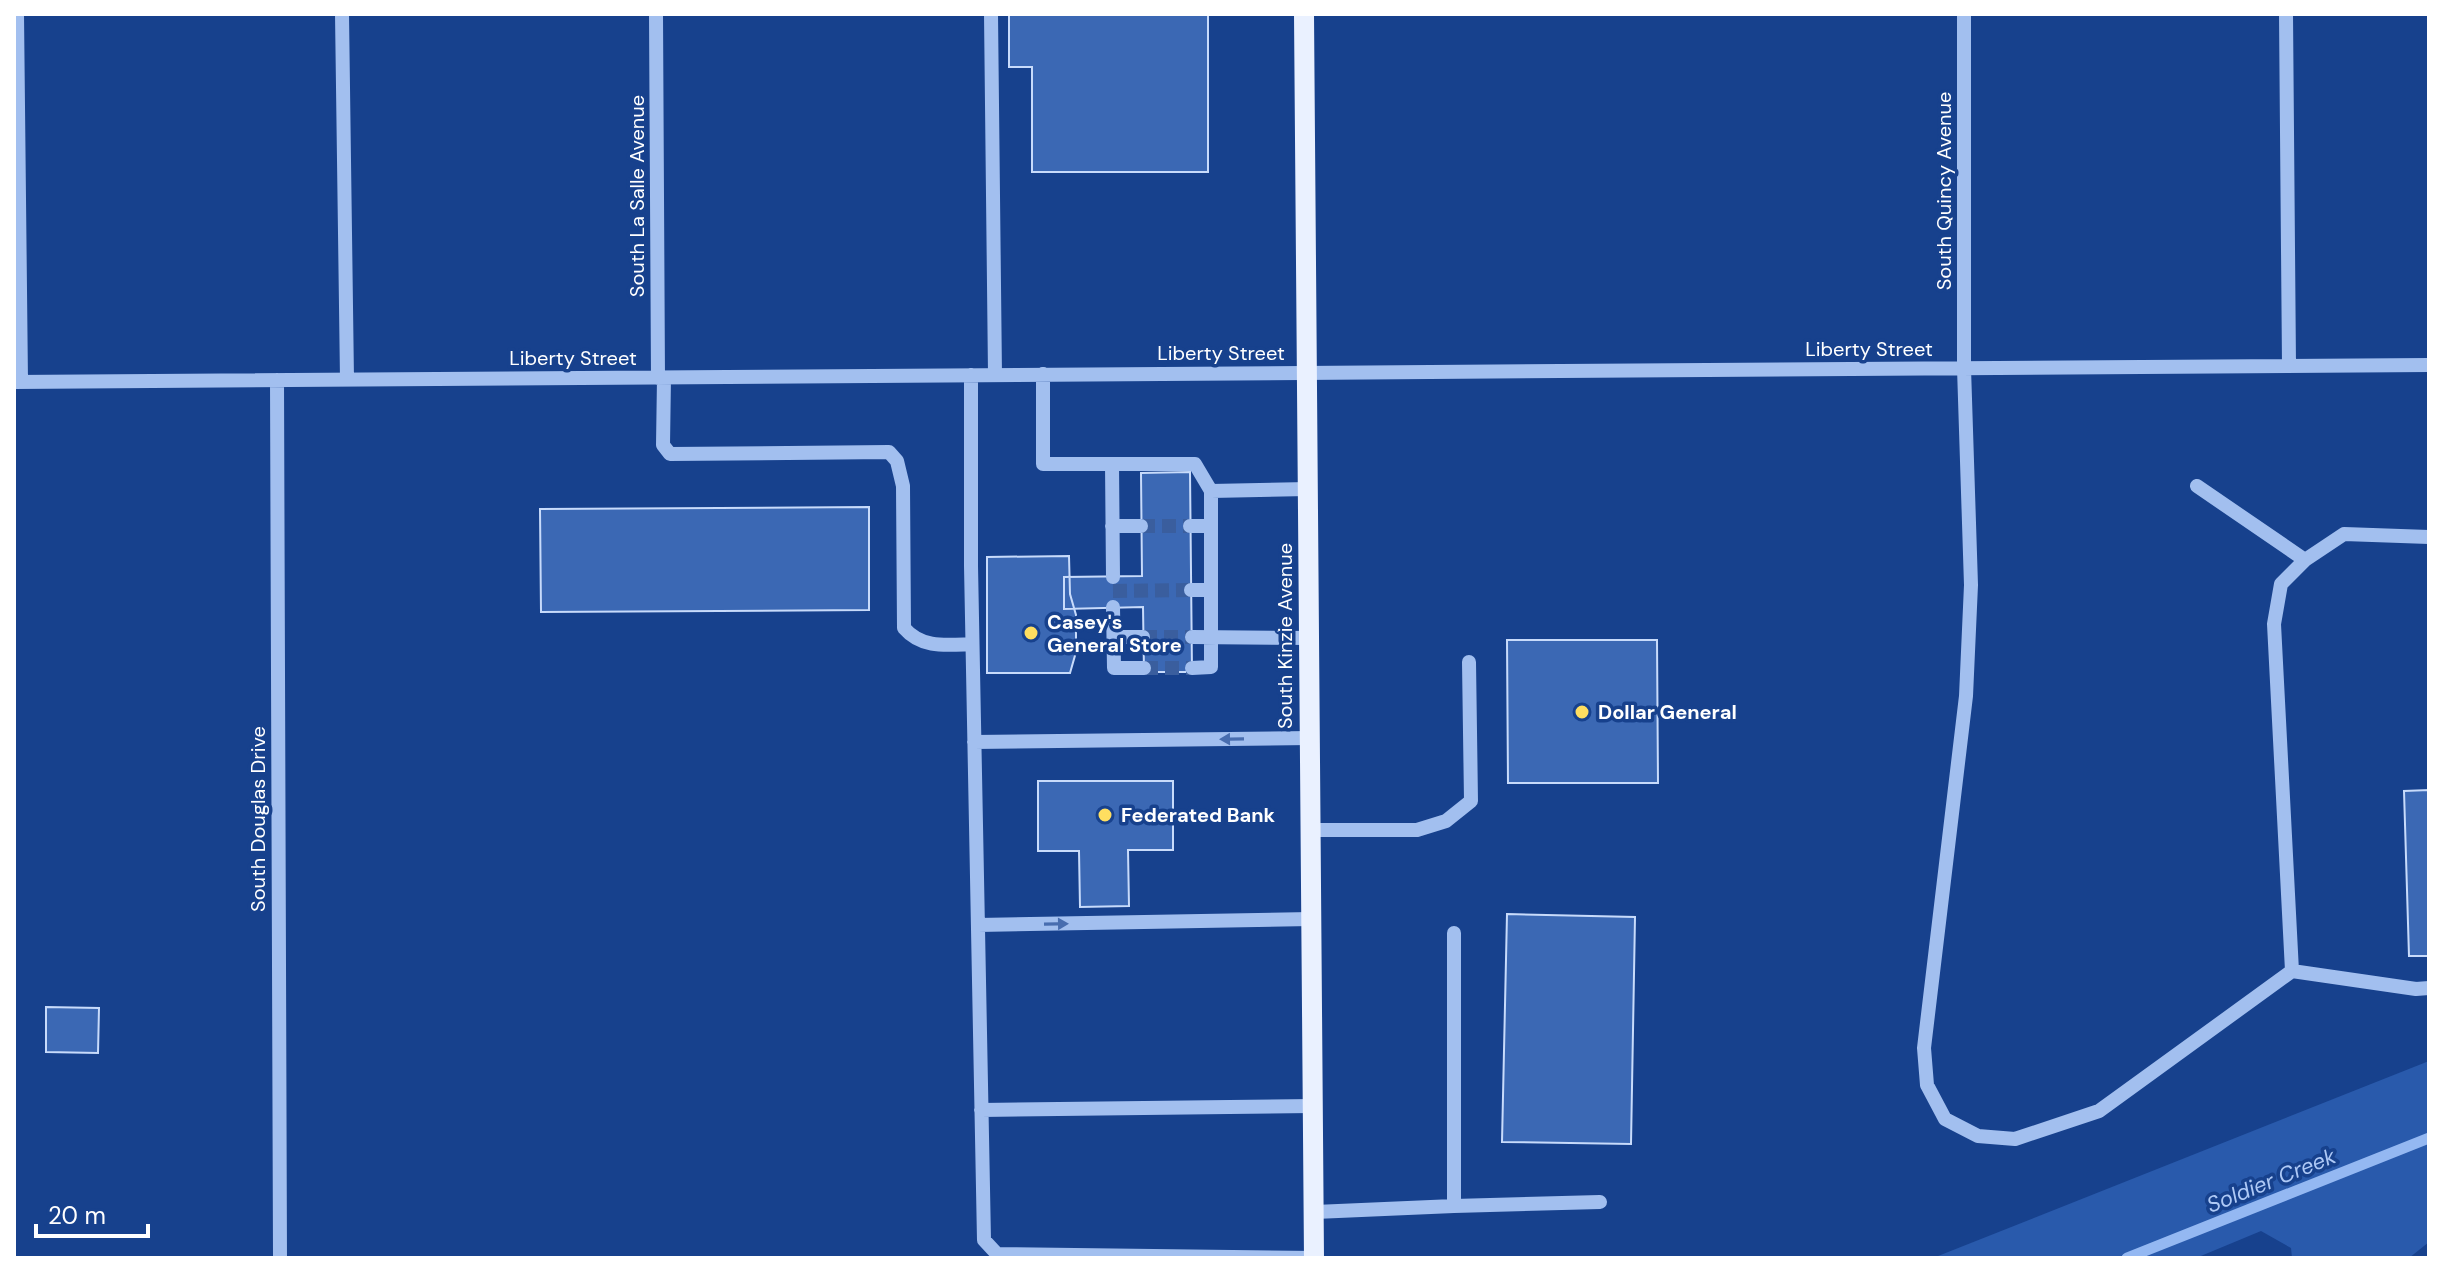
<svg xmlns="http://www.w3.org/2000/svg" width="2443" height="1272" font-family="'DM Sans',sans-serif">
	<rect width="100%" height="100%" fill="#17418d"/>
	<path fill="#295aac" d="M2429 1061V1242L2409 1258H2292L2291 1248 2261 1231 2196 1258H1933Z"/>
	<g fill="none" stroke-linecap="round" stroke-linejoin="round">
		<path stroke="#94b8f2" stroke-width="11" d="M2127 1258 2429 1138"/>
	</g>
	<path fill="#3b68b4" stroke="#c8dbfb" stroke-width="2" d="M1009 14H1208V172H1032V67H1009Z
		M1190 472 1192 672H1144L1143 607 1064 609V577L1142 576 1141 473Z
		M869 507V610L541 612 540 509Z
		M1069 556 1070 594 1076 615V652L1070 673H987V557Z
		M1507 640H1657L1658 783H1508Z
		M1038 781H1173V850H1128L1129 906 1080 907 1079 851H1038Z
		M2429 790V956H2409L2404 791Z
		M1507 914 1635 917 1631 1144 1502 1142Z
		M46 1007 99 1008 98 1053 46 1052Z"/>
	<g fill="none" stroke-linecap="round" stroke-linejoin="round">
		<path stroke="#3a5e9e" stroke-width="14" stroke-dasharray="14 7" stroke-linecap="butt" d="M1141 526H1190
			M1113 591 1191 590
			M1143 637H1192
			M1144 668H1192"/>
		<path stroke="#a2bfef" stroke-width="14" d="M17 14 21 382
			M342 14 347 379
			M656 14 658 378
			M991 14 995 375
			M1964 14V368L1971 585 1966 696 1924 1048 1927 1085 1945 1119 1978 1136 2015 1139 2099 1111 2292 971 2274 624 2281 584 2305 560 2197 486
			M2286 14 2289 366
			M1043 374V464H1195L1211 491V667L1192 668
			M971 375V566L984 1240 997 1254 1314 1258
			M664 378 663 445 670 454 889 452 897 461 903 486 904 628C922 649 947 645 972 644
			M277 380 280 1258
			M14 382 2429 365
			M1112 464 1113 577
			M1211 491 1308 489
			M1112 526H1141
			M1190 526H1211
			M2305 560 2344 534 2429 537
			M1191 590H1210
			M1113 607 1114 668H1144
			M1114 637H1143
			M1192 637 1309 638
			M974 742 1310 738
			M1311 830H1417L1446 821 1471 801 1469 662
			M978 925 1311 919
			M2292 971 2416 989 2429 988
			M981 1110 1312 1106
			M1454 1206 1600 1202
			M1315 1212 1454 1206V933"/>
		<path stroke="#eaf1ff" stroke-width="20" d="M1304 14 1314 1258"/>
	</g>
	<defs><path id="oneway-solid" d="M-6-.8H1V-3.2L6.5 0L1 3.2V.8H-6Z" transform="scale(2)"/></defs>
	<g fill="#486daf">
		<use href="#oneway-solid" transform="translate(1232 739) rotate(179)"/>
		<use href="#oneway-solid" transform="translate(1056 924) rotate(-1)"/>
	</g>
	<g fill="#ffde60" stroke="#17418d" stroke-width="3">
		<circle cx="1031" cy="633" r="8"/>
		<circle cx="1582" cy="712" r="8"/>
		<circle cx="1105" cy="815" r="8"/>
	</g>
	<g text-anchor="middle" stroke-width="7" stroke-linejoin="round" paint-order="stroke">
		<g font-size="20" fill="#fff" stroke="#17418d">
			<text transform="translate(1944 191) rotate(-90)" y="7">South Quincy Avenue</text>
			<text transform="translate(637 196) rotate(-90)" y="7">South La Salle Avenue</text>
			<text x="1869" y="356">Liberty Street</text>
			<text x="1221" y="360">Liberty Street</text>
			<text x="573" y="365">Liberty Street</text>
			<text transform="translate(1285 636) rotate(-90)" y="7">South Kinzie Avenue</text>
			<text transform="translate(258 819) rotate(-90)" y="7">South Douglas Drive</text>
		</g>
		<g font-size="20" font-weight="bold" fill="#fff" stroke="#17418d" text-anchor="start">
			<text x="1047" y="629">Casey's<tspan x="1047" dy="23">General Store</tspan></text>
			<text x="1598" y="719">Dollar General</text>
			<text x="1121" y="822">Federated Bank</text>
		</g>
		<g font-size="22" font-style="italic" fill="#aec9f6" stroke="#17418d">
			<text transform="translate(2271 1180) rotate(-22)" y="8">Soldier Creek</text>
		</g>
	</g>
	<rect width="2443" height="1272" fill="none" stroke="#ffffff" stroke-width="32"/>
	<path d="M36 1224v12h112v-12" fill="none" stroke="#ffffff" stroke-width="4"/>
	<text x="48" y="1224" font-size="24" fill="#ffffff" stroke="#17418d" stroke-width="6" paint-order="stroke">20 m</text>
</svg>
